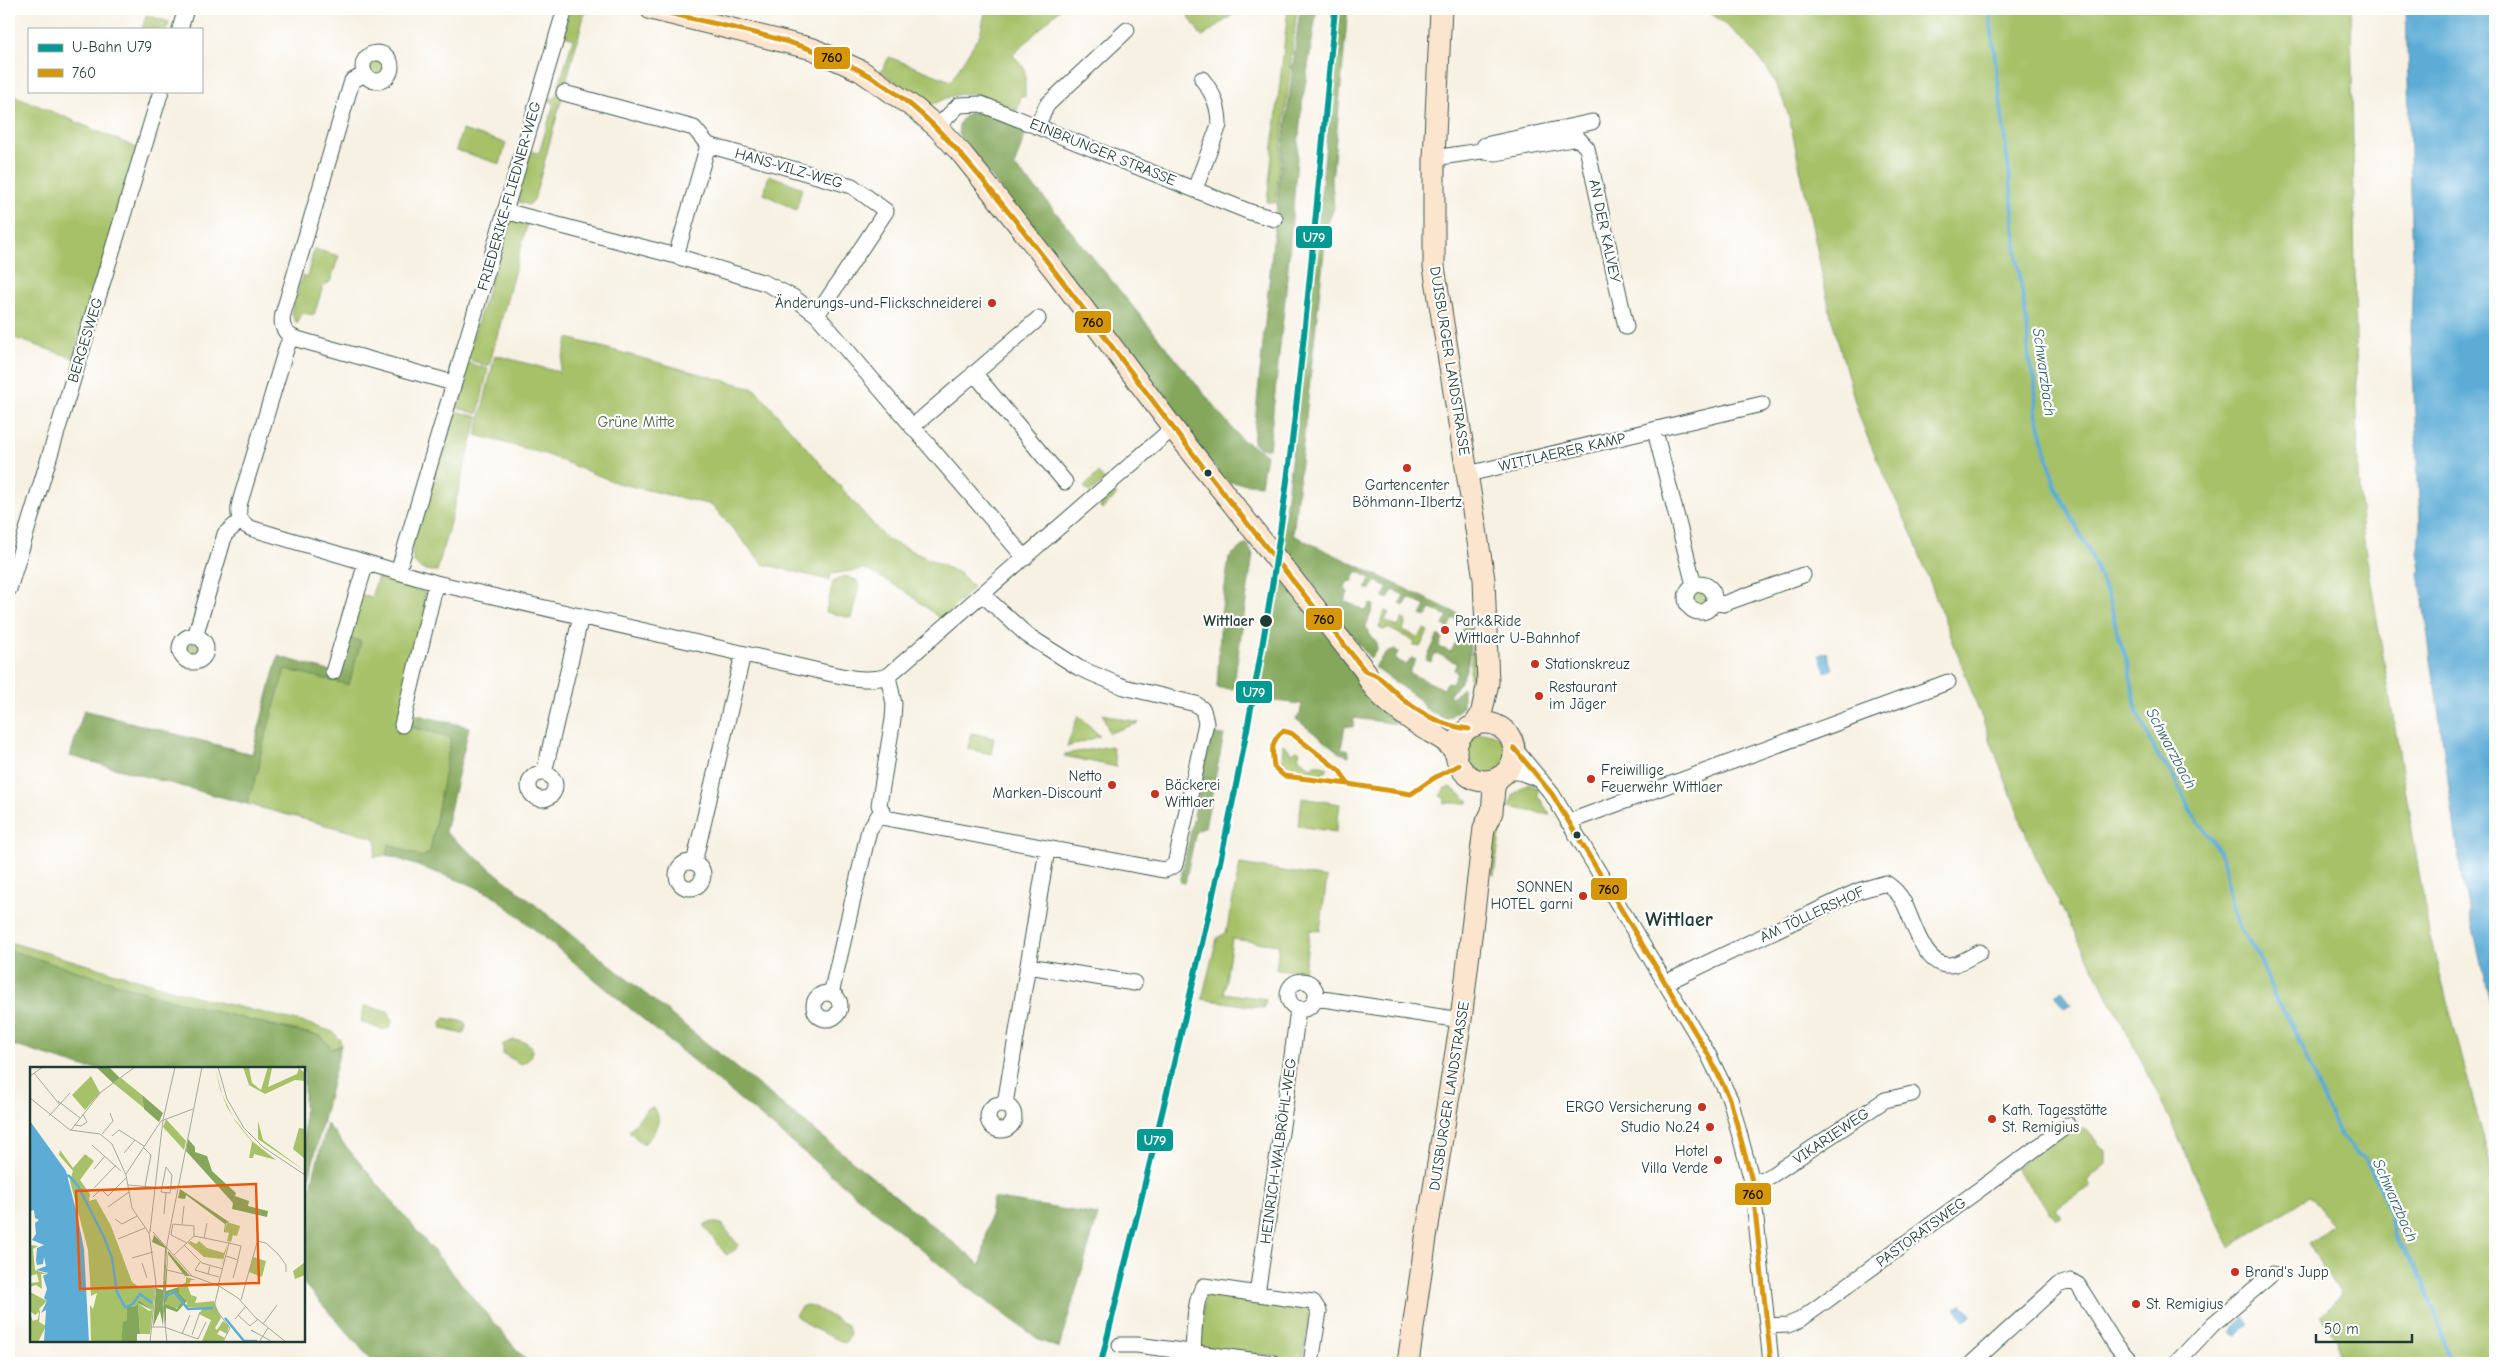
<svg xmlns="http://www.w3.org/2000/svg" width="2504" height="1372" font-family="'Comic Neue',sans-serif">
	<rect width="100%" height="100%" fill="#fff"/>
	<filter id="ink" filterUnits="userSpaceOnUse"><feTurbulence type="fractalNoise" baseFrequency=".02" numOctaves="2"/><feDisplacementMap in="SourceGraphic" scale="10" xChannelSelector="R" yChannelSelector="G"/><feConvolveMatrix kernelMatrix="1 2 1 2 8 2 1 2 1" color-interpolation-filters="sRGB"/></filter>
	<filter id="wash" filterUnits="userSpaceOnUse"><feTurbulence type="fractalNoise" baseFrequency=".0096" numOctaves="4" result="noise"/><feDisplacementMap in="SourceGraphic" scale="20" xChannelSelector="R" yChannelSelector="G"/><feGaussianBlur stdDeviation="1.12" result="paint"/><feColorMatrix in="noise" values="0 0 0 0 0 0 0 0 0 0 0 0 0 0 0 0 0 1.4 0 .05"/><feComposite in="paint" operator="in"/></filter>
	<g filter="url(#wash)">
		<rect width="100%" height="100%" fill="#f7f1e3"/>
		<path fill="#a6c168" stroke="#627f4e" d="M570 9H586L534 200 529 205 519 202 517 184 527 150 539 153 554 103 544 99 545 96 555 99 573 39 563 35Z
			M986 9H1060L1013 55 1025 69V97L1021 96 1017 111C995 101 974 88 949 97 940 100 936 105 927 104L881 72 889 57 951 81 980 34Z
			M1184 9H1241L1202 37Z
			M1288 9H1297L1275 203 1267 202Z
			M1705 9H2351L2358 476 2363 535 2429 933 2495 1182V1363H2339L2336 1339 2320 1315 2341 1294 2309 1244 2333 1224 2309 1196 2230 1248 2147 1071 2034 855 1913 537 1869 441 1858 412 1831 316 1790 121C1775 68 1749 41 1705 9Z
			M146 15 169 22 167 29H142Z
			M368 67a9 9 0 1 1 18 0a9 9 0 1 1-18 0Z
			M9 93 139 149 73 358 9 336Z
			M462 130 506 143 500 164 456 150Z
			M769 175 802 188 796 210 764 194Z
			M515 219 528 221 489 366 466 359 509 222Z
			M314 249 339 256 330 282 323 286 314 315 303 313 300 315 297 324 291 313 302 276 307 277Z
			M568 338 755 389 886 539 961 574 973 587 942 620 904 590 865 569 831 574 829 580 763 564 712 505 617 483 545 454 476 435 495 355 559 372Z
			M465 362 488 369 478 414 451 406Z
			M452 410 478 417 437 571C413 571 412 563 412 540Z
			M1098 473 1105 480 1090 493 1084 487Z
			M1111 488 1117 495 1102 509 1096 502Z
			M844 576 857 580 859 587 851 618 826 612 833 582Z
			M378 577 424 592 425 615 402 711 458 734 434 854 420 860 388 849 387 855 374 857 377 843 375 838 247 804 259 749 284 665 346 682V638L358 594 371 597Z
			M1693 598a7 7 0 1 1 14 0a7 7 0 1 1-14 0Z
			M1385 611 1389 612 1385 621 1398 627 1402 619H1404L1406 621 1403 630 1419 638 1424 629 1428 631 1420 647 1413 645 1414 641 1388 628 1383 630 1379 628Z
			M1473 641H1478L1479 703H1470V671Z
			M186 650a7 7 0 1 1 14 0a7 7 0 1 1-14 0Z
			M1103 714 1139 723 1109 733Z
			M1078 715 1100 736 1067 747Z
			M1503 717C1516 724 1524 739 1525 754Z
			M971 733 994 738 991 754 968 749Z
			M1466 753a20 20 0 1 1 40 0a20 20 0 1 1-40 0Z
			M1283 744 1293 753 1297 750 1300 752 1298 757 1311 768 1314 765H1322L1328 768 1326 772C1315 780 1288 770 1282 759Z
			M1112 746 1117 767 1064 756 1065 754Z
			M1528 783 1538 789V796L1550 815 1509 807 1514 794Z
			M1450 787 1468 800V803H1444L1445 798 1440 796 1445 788Z
			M1302 798 1340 804 1336 832 1298 826Z
			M1497 805 1502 806 1504 810 1494 875 1492 874Z
			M1240 864 1327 878 1320 931 1310 930 1304 972 1276 969 1279 945 1232 939 1224 993 1266 999 1264 1008 1202 999 1217 938 1226 933Z
			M9 942 205 999 306 1023 333 1032 340 1039 341 1045 332 1049 321 1036 223 1014 87 976 9 950Z
			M364 1006 388 1011 392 1019 390 1028 383 1030 361 1022Z
			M445 1018 465 1022 466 1027 463 1034 442 1029 441 1022Z
			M514 1040 526 1042 532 1048V1055L527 1061 521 1064 503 1054V1044Z
			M653 1108C666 1120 652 1136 643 1145L629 1131 647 1109Z
			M2085 1128 2105 1151V1164L2087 1181 2090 1186 2056 1209 2061 1217 2056 1219 2015 1168 2066 1131Z
			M712 1222 722 1224 738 1245 735 1250 726 1255 704 1226Z
			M1207 1293 1307 1308 1310 1312 1303 1359 1299 1360 1199 1347 1204 1296Z
			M806 1305 813 1306 848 1326 850 1335 845 1343 813 1328 795 1315 801 1307Z"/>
		<path fill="#84a75c" stroke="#527248" d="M1300 9H1317L1301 112 1286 290 1269 449 1260 448 1253 443 1280 172Z
			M1339 9H1348L1332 181 1334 208 1327 225 1293 535 1471 620C1469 652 1473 672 1449 695L1452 697 1463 688V707L1446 720 1424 708 1420 700 1374 667 1385 654 1395 649 1398 652 1395 659 1407 665 1411 658 1416 660 1409 673 1444 689 1447 682 1452 683 1457 673 1454 670 1457 663 1436 653 1431 662 1426 660 1438 635 1442 638 1439 647 1451 652 1465 624 1453 618 1448 628 1443 625 1448 616 1431 609 1426 617 1421 615 1426 606 1409 598 1404 606 1400 604 1404 595 1393 590 1388 599 1383 597 1388 587 1376 581 1370 590 1366 588 1371 578 1357 571 1352 582 1348 581 1345 588 1348 593 1344 601 1366 611 1370 604 1374 605 1366 626 1369 635 1376 641 1377 651 1370 658 1281 548 1316 246Z
			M982 112 1027 130 1014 166 1040 193 1241 439 1266 454 1261 485 1226 482 959 135C957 124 961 120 968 113Z
			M1246 543 1253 554 1233 689 1217 688 1221 615 1229 557Z
			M1278 571 1405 725 1354 718 1353 727 1345 726 1341 749 1349 751V756L1340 753 1296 719 1300 714 1302 704 1256 699Z
			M346 638 361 641 349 685 285 669 261 752 259 768 247 804 70 756 84 710 252 754 278 656 332 672Z
			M409 713 469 727 445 832 981 1265 993 1198 1098 1215 1059 1348 1041 1341 962 1283 494 896 469 884 387 855 389 844 422 857 430 852 451 737 406 726Z
			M1212 730 1216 734 1224 735 1205 827 1196 831 1185 883 1180 882Z
			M9 950 157 996 272 1026 321 1036 332 1049 341 1045 304 1200V1068H87L9 1044Z
			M327 1124 528 1363H374L304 1284V1212Z"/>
		<path fill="#5cacd6" stroke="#3e7485" d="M2406 9H2495V1024L2462 880 2419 573 2421 570 2418 551 2420 521 2411 330 2413 264Z
			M1827 652 1833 669 1825 672 1819 655Z
			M2062 990 2071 1004 2064 1008 2055 995Z
			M1962 1304 1972 1315 1966 1321 1955 1309Z
			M2243 1317 2249 1323 2236 1337 2230 1332Z"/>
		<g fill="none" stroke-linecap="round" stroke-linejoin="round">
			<path stroke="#5cacd6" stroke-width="4" d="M1989 9 2011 189 2017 258 2027 325 2029 362 2035 380 2036 412 2055 486 2090 553 2110 601 2117 632 2128 664 2137 712 2158 756 2178 783 2189 809 2220 852 2225 868 2230 903 2239 927 2259 957 2276 1000 2292 1024 2338 1133 2358 1155 2366 1161 2374 1174 2390 1214 2394 1235 2424 1282 2451 1363"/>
		</g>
	</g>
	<g filter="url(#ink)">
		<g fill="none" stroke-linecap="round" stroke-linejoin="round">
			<g stroke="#3f584e" stroke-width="17">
				<path id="street" d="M180 29 186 9
					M363 67a14 14 0 1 1 28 0a14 14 0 1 1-28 0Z
					M365 74 352 81 283 314C280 326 285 335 297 339L453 383
					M564 93 694 128 708 145 676 256
					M1037 126 1047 105 1127 30
					M937 127 959 105 981 104 1250 212 1275 219
					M1568 127 1587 148 1626 327
					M708 145 852 186 886 211 817 315
					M1485 152 1496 153 1578 138
					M1434 158 1481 151 1485 145 1592 122
					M1195 189 1219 125C1219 106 1213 93 1202 79
					M505 211 676 256 765 283 793 297 817 315 1025 558
					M292 337 287 346 240 502C237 513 239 522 250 528L398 572 565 9
					M974 373 1065 482
					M912 427 1038 319
					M1655 431 1694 585
					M1468 474 1762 404
					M398 572 436 583 832 674C851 678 869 682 888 676L1173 428
					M1686 598a14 14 0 1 1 28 0a14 14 0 1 1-28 0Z
					M9 589 161 91
					M1713 602 1723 604 1803 575
					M180 649a13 13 0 1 1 26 0a13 13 0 1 1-26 0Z
					M195 637 225 534 241 520
					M333 672 366 563
					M888 676 894 704 893 719 879 805 886 818 1158 869 1165 870 1175 865 1206 723 1203 710 1196 704 1124 687 1079 668 1027 635 983 595
					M402 725 436 583
					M1514 748 1552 794 1708 1054 1730 1099 1752 1181 1771 1363
					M1506 772H1519L1541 780
					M529 786a13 13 0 1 1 26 0a13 13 0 1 1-26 0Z
					M544 773 581 616
					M1568 822 1948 682
					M677 875a13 13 0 1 1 26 0a13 13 0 1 1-26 0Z
					M694 863 743 654
					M1028 966 1134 983
					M1288 995a14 14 0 1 1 28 0a14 14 0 1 1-28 0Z
					M1665 983 1858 891 1886 883C1894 889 1900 894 1904 903 1914 922 1925 973 1955 964 1963 962 1972 956 1980 952
					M814 1006a13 13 0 1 1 26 0a13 13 0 1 1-26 0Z
					M831 994 869 830 881 812
					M1316 998 1461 1020
					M988 1117a13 13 0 1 1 26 0a13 13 0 1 1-26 0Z
					M1005 1104 1047 850
					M1752 1181 1766 1179 1885 1100 1912 1094
					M1257 1294 1290 1072 1298 1009
					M1767 1326 1788 1325 1800 1320 2068 1125
					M1120 1345H1137L1273 1363
					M1192 1363C1195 1342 1192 1302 1204 1286L1313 1302 1319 1311 1311 1363
					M1972 1363 2058 1285 2071 1281 2078 1285 2115 1344 2132 1363
					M2176 1363 2213 1324 2272 1274"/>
			</g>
			<g stroke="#3f584e" stroke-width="23">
				<path id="secondary" d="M651 9 813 49 861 71 916 109 937 127 963 155 1056 272 1179 436 1366 672C1371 693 1405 716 1423 728 1436 736 1448 740 1456 754
					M1441 9 1434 158V267L1484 579 1488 683 1481 715 1474 726
					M1456 752a29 29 0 1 1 58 0a29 29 0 1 1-58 0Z
					M1408 1363 1426 1238 1461 1020 1484 828 1492 812 1494 788 1498 778"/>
			</g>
			<use href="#street" stroke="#fff" stroke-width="15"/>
			<use href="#secondary" stroke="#fbe5cf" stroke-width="21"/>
			<g stroke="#fff" stroke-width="9">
				<path id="bus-1" d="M651 9C720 26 796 37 859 70 927 106 972 166 1018 224 1066 285 1112 347 1159 409 1226 499 1297 585 1366 672 1380 674 1392 690 1403 699 1423 716 1443 726 1469 729
					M1283 731 1291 733 1340 771 1348 784 1284 776 1274 767C1272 752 1270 741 1283 731Z
					M1514 748 1552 794 1708 1054 1730 1099 1752 1181 1771 1363
					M1348 784 1411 794 1434 778 1459 765"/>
			</g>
			<use href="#bus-1" stroke="#d79608" stroke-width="5"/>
			<g stroke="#fff" stroke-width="10">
				<path id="metro-1" d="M1101 1363C1164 1103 1232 844 1273 580 1302 391 1317 199 1335 9"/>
			</g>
			<use href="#metro-1" stroke="#009a93" stroke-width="6"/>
		</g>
	</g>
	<g fill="#c8321e" stroke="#fff" stroke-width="2">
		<circle cx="992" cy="303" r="5"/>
		<circle cx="1407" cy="468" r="5"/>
		<circle cx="1445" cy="630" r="5"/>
		<circle cx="1535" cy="664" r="5"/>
		<circle cx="1539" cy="696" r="5"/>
		<circle cx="1591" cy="779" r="5"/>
		<circle cx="1112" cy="785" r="5"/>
		<circle cx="1155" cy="794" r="5"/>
		<circle cx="1583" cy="896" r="5"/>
		<circle cx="1702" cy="1107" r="5"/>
		<circle cx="1992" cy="1119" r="5"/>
		<circle cx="1710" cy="1127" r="5"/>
		<circle cx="1718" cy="1160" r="5"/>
		<circle cx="2235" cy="1272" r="5"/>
		<circle cx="2136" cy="1304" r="5"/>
	</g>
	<g fill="#1f3d34" stroke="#fff" stroke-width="2">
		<circle cx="1208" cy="473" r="4.5"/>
		<circle cx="1266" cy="621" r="7"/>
		<circle cx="1577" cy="835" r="4.5"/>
	</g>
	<g text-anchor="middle" stroke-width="4.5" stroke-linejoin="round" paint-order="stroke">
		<g font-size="15" fill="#1f3d34" stroke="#fff">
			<text transform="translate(1103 152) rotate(22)" y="5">EINBRUNGER STRASSE</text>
			<text transform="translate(789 168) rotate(16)" y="5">HANS-VILZ-WEG</text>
			<text transform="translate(509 196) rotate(-74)" y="5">FRIEDERIKE-FLIEDNER-WEG</text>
			<text transform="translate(1605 231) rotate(78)" y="5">AN DER KALVEY</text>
			<text transform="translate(85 340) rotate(-73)" y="5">BERGESWEG</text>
			<text transform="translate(1450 361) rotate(81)" y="5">DUISBURGER LANDSTRASSE</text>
			<text transform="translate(1562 452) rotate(-13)" y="5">WITTLAERER KAMP</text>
			<text transform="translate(1812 914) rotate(-25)" y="5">AM TÖLLERSHOF</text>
			<text transform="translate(1449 1096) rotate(-81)" y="5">DUISBURGER LANDSTRASSE</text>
			<text transform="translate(1831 1136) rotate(-34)" y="5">VIKARIEWEG</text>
			<text transform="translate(1278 1151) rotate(-82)" y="5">HEINRICH-WALBRÖHL-WEG</text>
			<text transform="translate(1921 1232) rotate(-36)" y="5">PASTORATSWEG</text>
		</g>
		<g font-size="15" fill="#1f3d34" stroke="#fff" text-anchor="start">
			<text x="982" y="308" text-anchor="end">Änderungs-und-Flickschneiderei</text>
			<text x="1407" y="490" text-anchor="middle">Gartencenter<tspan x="1407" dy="17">Böhmann-Ilbertz</tspan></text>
			<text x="1455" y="626">Park&amp;Ride<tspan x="1455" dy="17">Wittlaer U-Bahnhof</tspan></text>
			<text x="1545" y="669">Stationskreuz</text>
			<text x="1549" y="692">Restaurant<tspan x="1549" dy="17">im Jäger</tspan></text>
			<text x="1601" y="775">Freiwillige<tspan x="1601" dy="17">Feuerwehr Wittlaer</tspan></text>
			<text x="1102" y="781" text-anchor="end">Netto<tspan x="1102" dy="17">Marken-Discount</tspan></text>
			<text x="1165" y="790">Bäckerei<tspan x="1165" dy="17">Wittlaer</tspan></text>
			<text x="1573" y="892" text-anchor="end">SONNEN<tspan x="1573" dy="17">HOTEL garni</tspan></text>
			<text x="1692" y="1112" text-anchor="end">ERGO Versicherung</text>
			<text x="2002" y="1115">Kath. Tagesstätte<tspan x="2002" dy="17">St. Remigius</tspan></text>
			<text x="1700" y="1132" text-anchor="end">Studio No.24</text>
			<text x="1708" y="1156" text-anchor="end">Hotel<tspan x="1708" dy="17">Villa Verde</tspan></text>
			<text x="2245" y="1277">Brand's Jupp</text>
			<text x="2146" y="1309">St. Remigius</text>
		</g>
		<g font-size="15" fill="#486544" stroke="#fff">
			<text x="636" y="427">Grüne Mitte</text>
		</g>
		<g font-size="15" font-weight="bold" fill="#1f3d34" stroke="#fff" text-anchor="end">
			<text x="1254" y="626">Wittlaer</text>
		</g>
		<g font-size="16" font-style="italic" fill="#34646d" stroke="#fff">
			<text transform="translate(2045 372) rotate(82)" y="6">Schwarzbach</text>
			<text transform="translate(2172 748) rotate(62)" y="6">Schwarzbach</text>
			<text transform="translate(2396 1200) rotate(66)" y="6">Schwarzbach</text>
		</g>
		<g font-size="20" font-weight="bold" fill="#1f3d34" stroke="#fff">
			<text x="1679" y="926">Wittlaer</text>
		</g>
	</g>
	<g transform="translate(30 1067)">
		<rect width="275" height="275" fill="#f7f1e3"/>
		<path d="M185 0 192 27 203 50 222 74 246 93 224 87 223 91H219L222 75 206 55 197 40 190 22ZM213 0 219 1 222 16 231 23 238 0 242 1 238 20 267 7 269 1 275 6V14L265 13 235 27 219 18ZM61 9 70 26 55 43 42 28ZM91 11 112 28 114 41 83 16ZM136 52 156 74 154 83 133 60ZM228 54 233 73 275 104 228 72ZM269 61 275 62V92L263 82ZM30 83 43 101 55 87 64 94 50 113 60 127 59 134 66 132 81 159 102 215 109 220 125 221 120 267H110L108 236 119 244 122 243 109 233 105 241 103 238 94 240 97 242V253L94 255 91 275H61L60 238 63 242 67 226 61 229 58 183 40 114 43 104 29 88ZM197 155 210 159 207 169 203 168 201 175 197 174 199 166 195 164ZM160 174 166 177 169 174 177 181 194 186 198 176 191 201 193 192 174 190 158 176ZM0 178 8 179 3 182 5 203 17 207H11L12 222 6 218 0 220V216L9 215 7 207 0 209ZM223 190 236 194 232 210 219 205ZM275 195V208L265 212 263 204ZM156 210 166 213H161L158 220 161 228 167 230 165 236 184 234 191 251 185 261 187 263 193 254 199 259 197 267 190 263 187 267 195 271 192 275 172 274 181 253 169 247 173 241 156 240 157 234 149 226V220L156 215ZM0 225 17 234 9 242 10 245 9 255 16 259 8 275H0V247L3 254 8 252 9 245 5 248 0 244ZM135 234a8 8 0 1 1 16 0a8 8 0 1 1-16 0Z" fill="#a6c168"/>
		<path d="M66 0H79L90 11 83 16ZM112 28 133 46 129 55 114 42ZM158 72 165 80V85L177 89 182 104 206 126 205 129 219 134 218 139 238 144 237 150 202 142 203 136 156 84ZM150 122 199 155 196 156 195 164 198 166 194 165 195 157 156 128 155 132 148 131ZM124 168 136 180 133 259 130 244 123 260 126 221 133 223 135 181 122 175ZM138 184 160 209H155L138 187 136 224 149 220V226L157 234 147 245 136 241V260L133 237ZM140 225 147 227 152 234 147 242 135 237ZM109 233 122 243 108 236 110 267H107V275H91L93 255 97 253V242L94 240 106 239Z" fill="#84a75c" fill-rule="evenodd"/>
		<path d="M0 54 36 104 47 147 54 182 59 275H14L16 243 11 246 17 234 14 231 17 222 13 209 18 206 6 203 16 199 14 190 13 197 7 198 6 193 7 181 14 178 2 173 6 167 5 156 9 153 5 151 4 143 0 144Z" fill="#5cacd6"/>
		<path fill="none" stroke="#5cacd6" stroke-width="2.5" d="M34 108 39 109 48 119 74 170 82 191 87 225 95 240 102 238 110 227 122 236M134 230 144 225 158 242 183 241M195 251 214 274H227"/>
		<path fill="none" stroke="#a1a99d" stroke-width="1" d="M188 0 197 32 214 61 233 80 275 108M4 6 30 38M0 9 13 0M0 31 40 63 70 67 82 77 96 108 102 141 119 166M28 34 50 51M19 49 40 26M44 58 51 59 57 55 53 47M41 63 71 25 105 0M72 67 83 54 80 46M82 69 89 63 114 79M62 78 91 104M113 80 121 88 115 119M94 86 105 73M136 100 142 108 140 126 131 125ZM64 102 75 89M96 107 131 54 163 42M98 118 146 122M64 121 86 98M63 130 71 122 78 129 97 110M78 140 99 125M134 147 136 126M85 152 92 157 107 149M152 157 154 139M120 164 133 53 145 0M123 165 162 209 189 219 208 231 226 251 256 275M174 171 177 156M88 172 115 161M227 174 236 176 248 187 256 198V205M157 176 141 168 143 157 164 159V169M154 178 172 196 193 202M144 188 164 169 199 176M196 189 208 193 203 211M102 191 123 185M170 195 165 203 178 207M112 196 117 211M180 199 178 207 189 210M137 203 162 209M188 219 199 176 211 179 208 192M189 219 184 240 200 261 193 275M211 233 228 172M208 248 220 259 228 252M205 252 216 239M233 257 247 238M122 260H134L168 272 176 255M224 265 221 263 241 274M152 267 160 248M162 268 170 245M120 275 126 216 119 166 121 163M137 275 133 238 137 177 172 0M229 275 238 261"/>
		<path fill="#e8590c" fill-opacity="0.15" stroke="#e8590c" stroke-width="2.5" d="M226 117 229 216 50 222 46 124Z"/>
		<rect width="275" height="275" fill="none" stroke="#1f3d34" stroke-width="2.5"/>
	</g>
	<g stroke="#fff" stroke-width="2">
		<rect x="813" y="46" width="38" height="24" rx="5" fill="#d79608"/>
		<rect x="1295" y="225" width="38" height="24" rx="5" fill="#009a93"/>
		<rect x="1074" y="310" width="38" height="24" rx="5" fill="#d79608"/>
		<rect x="1305" y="607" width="38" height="24" rx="5" fill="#d79608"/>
		<rect x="1235" y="680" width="38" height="24" rx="5" fill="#009a93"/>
		<rect x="1590" y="877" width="38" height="24" rx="5" fill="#d79608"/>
		<rect x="1136" y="1128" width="38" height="24" rx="5" fill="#009a93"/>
		<rect x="1734" y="1182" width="38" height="24" rx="5" fill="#d79608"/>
	</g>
	<g font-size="14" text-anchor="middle" font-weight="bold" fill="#fff">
		<text x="1314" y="242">U79</text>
		<text x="1254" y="697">U79</text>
		<text x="1155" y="1145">U79</text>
	</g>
	<g font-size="14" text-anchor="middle" font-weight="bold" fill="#111">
		<text x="832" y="62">760</text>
		<text x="1093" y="327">760</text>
		<text x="1324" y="624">760</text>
		<text x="1609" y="894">760</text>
		<text x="1753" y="1199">760</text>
	</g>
	<rect width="2504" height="1372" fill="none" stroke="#fff" stroke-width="30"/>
	<rect x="28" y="28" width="175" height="65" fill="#ffffff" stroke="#a5b1ae"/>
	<rect x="38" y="44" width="25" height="8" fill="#009a93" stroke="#a5b1ae"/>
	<text x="72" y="52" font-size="15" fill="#1f3d34">U-Bahn U79</text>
	<rect x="38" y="69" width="25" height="8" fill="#d79608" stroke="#a5b1ae"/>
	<text x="72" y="78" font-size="15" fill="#1f3d34">760</text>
	<path d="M2316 1334v8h96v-8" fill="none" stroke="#1f3d34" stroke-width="2.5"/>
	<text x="2324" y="1334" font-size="15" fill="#1f3d34" stroke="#ffffff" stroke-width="4" paint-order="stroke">50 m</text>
</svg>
